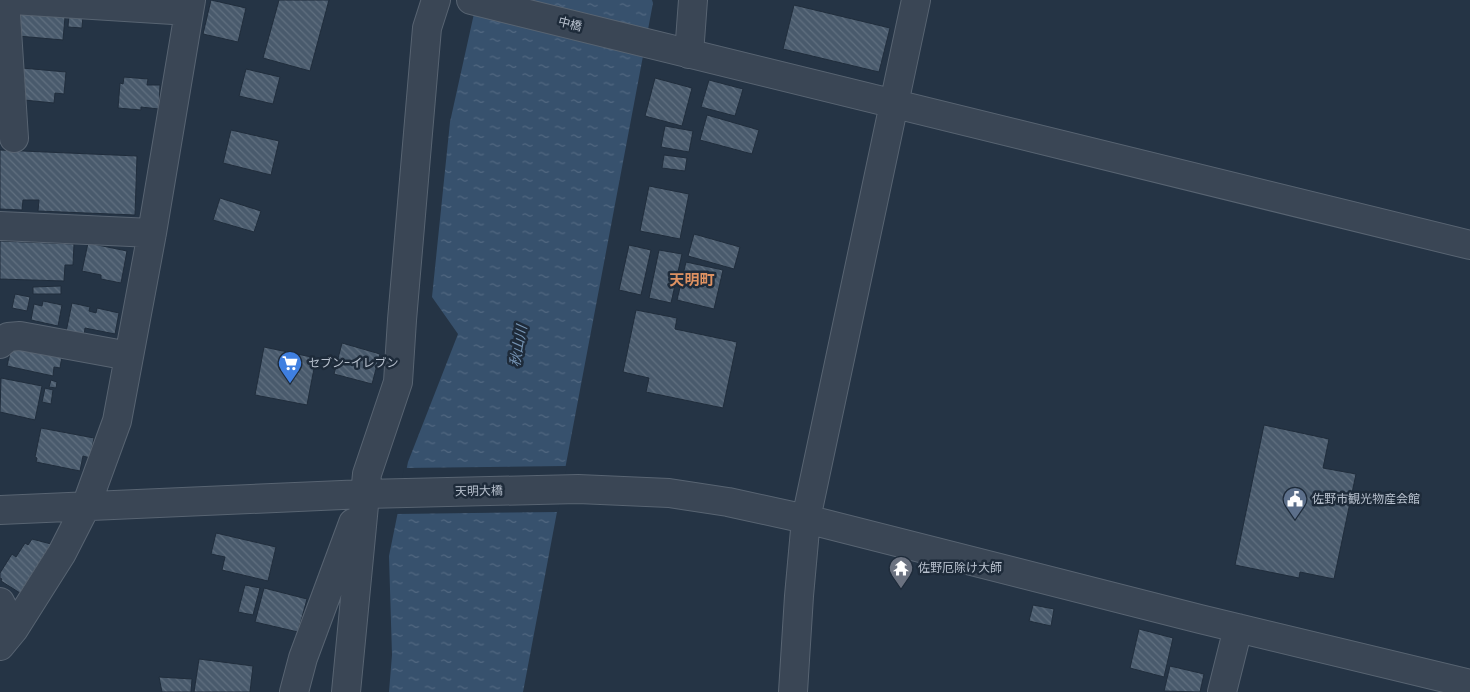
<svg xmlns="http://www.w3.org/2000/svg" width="1470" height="692" font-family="Poppins,'Noto Sans JP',sans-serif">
	<defs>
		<pattern id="water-ripples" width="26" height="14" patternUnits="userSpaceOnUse" patternTransform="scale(1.25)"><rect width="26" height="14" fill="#37516d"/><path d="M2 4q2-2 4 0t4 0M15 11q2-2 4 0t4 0" fill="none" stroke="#526881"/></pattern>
		<pattern id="building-back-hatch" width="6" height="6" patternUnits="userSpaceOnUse" patternTransform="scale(1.25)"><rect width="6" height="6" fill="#495a6c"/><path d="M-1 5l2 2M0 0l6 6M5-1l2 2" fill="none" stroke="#617080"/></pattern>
	</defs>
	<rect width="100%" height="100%" fill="#253445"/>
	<path fill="url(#water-ripples)" d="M477 0H652L653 3 523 692H389L392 655 389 556 408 462 458 334 432 297 450 122Z"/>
	<path fill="#253445" d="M567 466 558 512 395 514 404 468Z"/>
	<path fill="url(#building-back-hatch)" stroke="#202d3c" d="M211 0 246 8 238 42 203 34Z
		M279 0H329L310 71 263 58Z
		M794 5 890 28 879 72 783 49Z
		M21 13 65 17 63 40 18 36Z
		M69 14 83 15 82 28 68 27Z
		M22 68 66 72 64 94 55 93 54 103 24 100Z
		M246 69 280 77 273 104 239 96Z
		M124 77 148 79 147 85H160L159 109 141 107V110L118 108 120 83 123 84Z
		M655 78 692 88 682 126 645 116Z
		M709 80 743 89 735 116 701 107Z
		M707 115 759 130 752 154 700 140Z
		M665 126 693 131 689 152 661 147Z
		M231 130 279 141 271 175 223 163Z
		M0 150 137 156 135 215 38 211 39 200H23L22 210 0 209Z
		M664 155 687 158 685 171 662 168Z
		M649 186 689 194 680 239 640 231Z
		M220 198 261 211 254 232 213 220Z
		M694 234 740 247 734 269 688 256Z
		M0 241 74 244 73 265H65L64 281 0 279Z
		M88 243 127 251 121 283 101 279V275L82 271Z
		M629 245 651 250 641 295 619 290Z
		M659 250 682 254 671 303 649 298Z
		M686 262 723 270 714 309 677 300Z
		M61 286V294H33V287Z
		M15 294 30 297 27 311 12 308Z
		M43 301 62 305 58 326 31 320 34 304 42 306Z
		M72 303 90 307 89 311 96 313 97 308 119 313 115 334 85 328 84 336 66 332Z
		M636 310 677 318 675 329 737 342 723 408 646 392 649 378 623 372Z
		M342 343 380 354 372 384 334 374Z
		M12 344 62 356 60 368 54 367 53 376 7 366Z
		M264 347 316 358 307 405 255 395Z
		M1 378 42 386 35 420 0 412Z
		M51 380 57 382 56 388 49 387Z
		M45 388 53 390 51 404 42 402Z
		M1264 425 1329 439 1323 468 1356 474 1334 579 1300 572 1299 578 1235 565Z
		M41 428 94 438 90 458 83 456 80 471 36 462 37 458 35 457Z
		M216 533 276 547 268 581 222 570 225 557 211 554Z
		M32 539 51 544 20 593 1 581 2 579 0 578V573L12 554 16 557 25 543 28 545Z
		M245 585 260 588 253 615 238 612Z
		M264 588 307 599 298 632 255 622Z
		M1033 605 1054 609 1051 626 1029 621Z
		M1139 629 1173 638 1164 677 1130 668Z
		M199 659 253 666 250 692H194Z
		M1170 666 1204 674 1200 692 1164 691Z
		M159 677 192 679 191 692H162Z"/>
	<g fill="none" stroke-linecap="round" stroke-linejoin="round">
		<g stroke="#586472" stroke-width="30">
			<path id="minor" d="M5 0 14 138
				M13 0 189 11
				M471 0 1470 245
				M689 54 693 0
				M0 226 152 233
				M0 344 8 337 20 336 129 356
				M0 510 365 494 578 489 669 493 728 502 806 519 1200 619 1470 684
				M0 602 14 629
				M0 646 14 629 62 553 86 506 117 421 152 233 191 0
				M294 692 303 658 353 523
				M346 692 367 474 398 382 402 320 427 28 436 0
				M793 692 799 596 806 519 916 0
				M1222 692 1238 628"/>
		</g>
		<use href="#minor" stroke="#3a4655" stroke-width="28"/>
	</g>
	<defs>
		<g id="supermarket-pin" transform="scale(1.25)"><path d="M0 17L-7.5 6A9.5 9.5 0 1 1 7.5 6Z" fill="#3f7fe0" stroke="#1e2b3a"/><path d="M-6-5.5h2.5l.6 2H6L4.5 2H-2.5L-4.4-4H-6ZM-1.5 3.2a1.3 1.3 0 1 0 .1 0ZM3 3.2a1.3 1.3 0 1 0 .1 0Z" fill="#fff"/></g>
		<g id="civic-pin" transform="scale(1.25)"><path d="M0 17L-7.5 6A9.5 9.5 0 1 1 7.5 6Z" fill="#5c6f8a" stroke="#1e2b3a"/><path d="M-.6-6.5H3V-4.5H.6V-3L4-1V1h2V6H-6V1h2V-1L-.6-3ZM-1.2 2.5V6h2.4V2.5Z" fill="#fff"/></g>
		<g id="temple-pin" transform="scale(1.25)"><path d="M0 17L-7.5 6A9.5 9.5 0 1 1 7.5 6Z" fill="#6b7280" stroke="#1e2b3a"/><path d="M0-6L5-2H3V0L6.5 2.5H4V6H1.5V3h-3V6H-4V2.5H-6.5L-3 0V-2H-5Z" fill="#fff"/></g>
	</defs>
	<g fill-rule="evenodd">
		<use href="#supermarket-pin" x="290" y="363"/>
		<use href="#civic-pin" x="1295" y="499"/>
		<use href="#temple-pin" x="901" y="568"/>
	</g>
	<g text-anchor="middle" stroke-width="5" stroke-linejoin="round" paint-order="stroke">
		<g font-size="12" fill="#b8c1ce" stroke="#1e2b3a">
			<text transform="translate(570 24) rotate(14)" y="4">中橋</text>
			<text transform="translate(479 491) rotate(-1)" y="4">天明大橋</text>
		</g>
		<g font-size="12" fill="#b8c1ce" stroke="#1e2b3a" text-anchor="start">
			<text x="308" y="367">セブン-イレブン</text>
			<text x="1312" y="503">佐野市観光物産会館</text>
			<text x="918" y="572">佐野厄除け大師</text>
		</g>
		<g font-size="14" font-style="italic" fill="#7593b3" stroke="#1e2b3a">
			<text transform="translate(518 346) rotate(-80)" y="5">秋山川</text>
		</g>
		<g font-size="15" font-weight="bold" fill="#df9262" stroke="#1e2b3a">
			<text x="692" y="285">天明町</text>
		</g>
	</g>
</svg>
